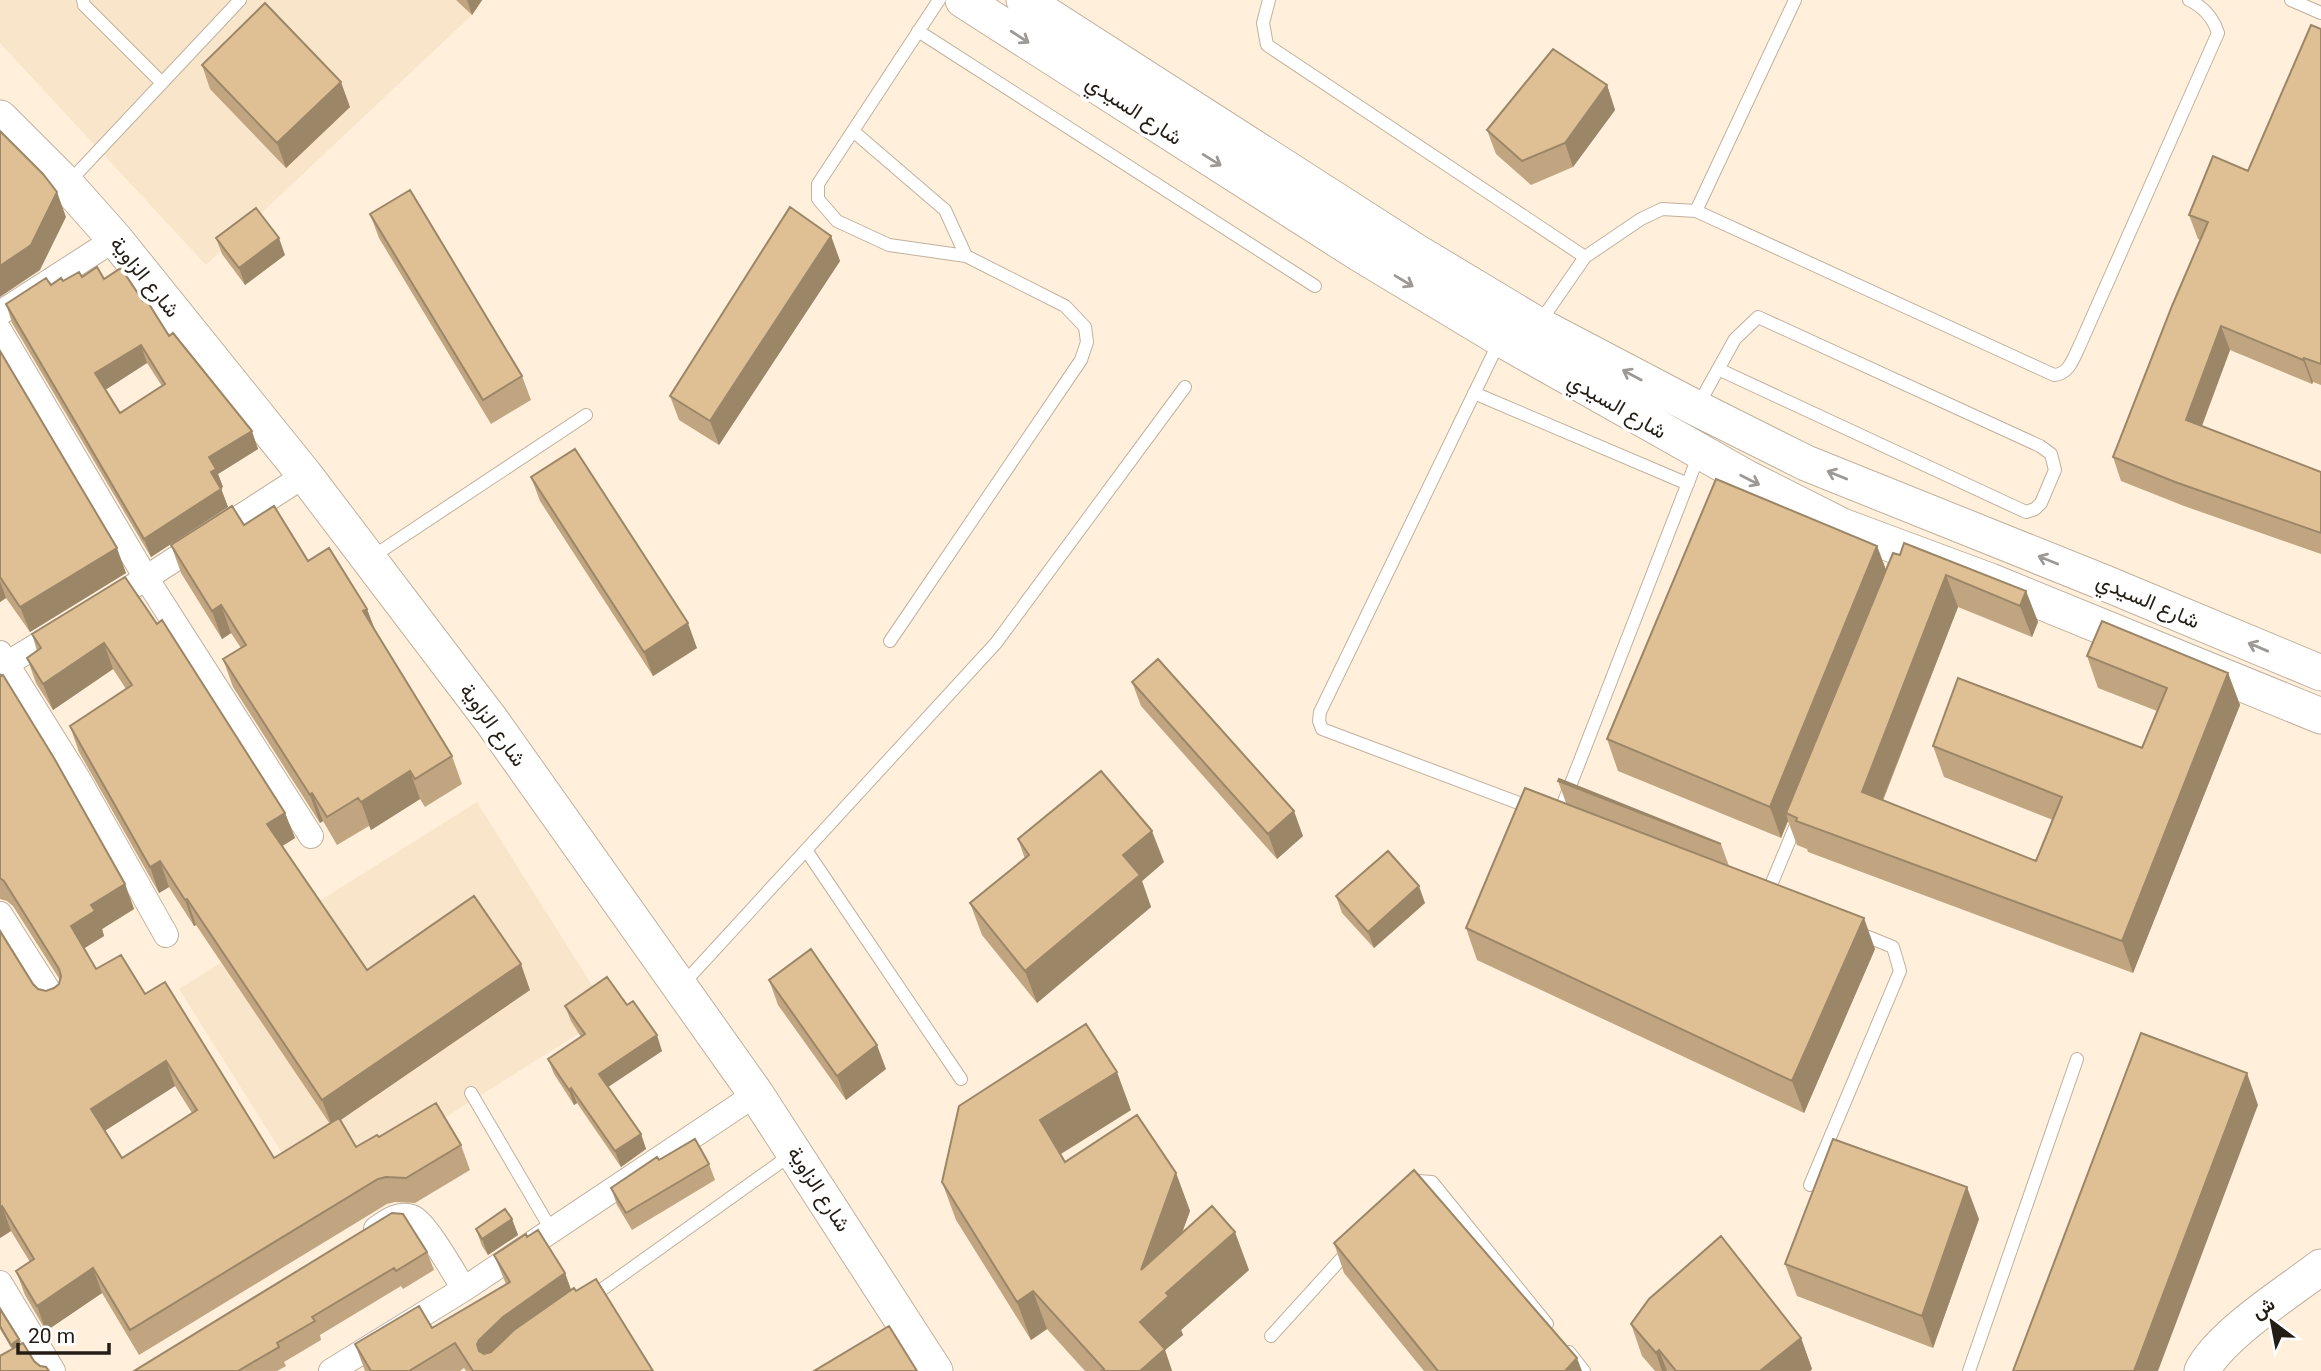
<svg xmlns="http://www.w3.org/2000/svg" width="2321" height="1371" font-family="Roboto,Vazirmatn,sans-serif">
	<rect width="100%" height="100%" fill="#ffefdb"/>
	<path fill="#f9e5ca" d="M0 0H483L472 15 206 265 0 43Z
		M477 802 610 1014 312 1201 179 989Z"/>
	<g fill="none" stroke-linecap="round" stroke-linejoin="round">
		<g stroke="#c0b19e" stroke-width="14">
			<path id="service" d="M83 0 84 5 162 83
				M1269 0 1263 23 1267 45 1585 257
				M2291 0 2321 13
				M918 31 1315 286
				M853 131 945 210 966 256
				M69 182 240 0
				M1696 211 1795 0
				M1540 322 1585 257 1641 219 1662 209 1696 211 2054 375C2069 374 2073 359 2079 347L2218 33C2213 17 2204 7 2189 0
				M1499 342 1320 712 1319 721 1322 729 1532 808
				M1474 393 1688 484
				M1697 407 1735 339 1758 317 2040 446 2051 454 2055 470 2041 503 2035 509 2026 512 1718 369
				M372 557 586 415
				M890 641 1081 360 1087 342 1085 327 1065 306 966 256 889 245 837 221 818 199V184L939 0
				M1558 817 1700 452
				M806 850 961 1079
				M1766 897 1798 820
				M683 984 996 643 1185 387
				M471 1093 552 1231
				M1410 1185 1418 1181 1432 1182 1547 1324
				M1810 1185 1900 971 1893 947 1856 932
				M590 1298 792 1154
				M1271 1336 1350 1249
				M1569 1352 1584 1371
				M1969 1371 2077 1059"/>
		</g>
		<g stroke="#c0b19e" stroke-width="26">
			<path id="minor" d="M0 313 115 239
				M0 331 146 578 311 836
				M132 587 305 475
				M0 653 76 775 166 935
				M0 668 62 630
				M0 914 55 1001
				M376 1229C386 1222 398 1212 412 1217 425 1221 455 1275 464 1289
				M0 1283 53 1371
				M331 1371 464 1289 756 1094"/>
		</g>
		<g stroke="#c0b19e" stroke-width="37">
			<path id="secondary" d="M963 0 1360 254 1501 339 1747 478 1842 526 1990 581 2321 716
				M1024 0 1415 251 1538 325 1696 408 1806 463 2105 583 2321 673
				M0 118 67 185 115 239 305 475 491 720 756 1094 935 1371
				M2202 1371C2220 1335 2287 1293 2321 1267"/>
		</g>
		<use href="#service" stroke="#fff" stroke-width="12"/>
		<use href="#minor" stroke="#fff" stroke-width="24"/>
		<use href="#secondary" stroke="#fff" stroke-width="35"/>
	</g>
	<path fill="#c0a580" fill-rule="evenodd" d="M456 0H482L472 15Z
		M2321 29V385L2313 382 2312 384 2230 350 2202 426 2321 472V554L2184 506 2121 481 2113 457 2200 240 2198 239 2189 215 2248 171Z
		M202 65 350 107 286 168 210 89Z
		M1607 85 1615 110 1573 167 1531 185 1496 154 1487 130Z
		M370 214 522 376 531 400 491 424 379 238Z
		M831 236 840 261 719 445 679 420 670 396Z
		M216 238 285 255 245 285 222 254Z
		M82 277 143 301 258 449 218 474 223 487 221 488 228 507 151 557 12 323 6 304 51 285ZM147 363 162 386 120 413 105 390Z
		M0 351 126 573 30 632 6 598 0 602Z
		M531 477 697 648 653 676 540 501Z
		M244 525 308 561 367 609 376 632 452 756 462 784 425 807 420 799 371 830 369 826 337 845 323 821 320 823 233 687 223 659 241 648 231 633 222 639 181 573 171 545Z
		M1877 546 1886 570 1900 555 2026 591 2038 622 2032 637 1958 607 1883 801 2036 861 2053 820 1944 777 1933 746 2142 748 2157 711 2098 688 2087 656 2228 673 2240 705 2133 973 1808 852 1807 849 1797 845 1788 821 1781 838 1618 771 1607 739Z
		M125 577 285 813 295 838 282 846 367 970 530 990 340 1120 356 1147 379 1137 461 1145 470 1170 415 1203 395 1202 387 1204 139 1355 102 1293 46 1331 25 1295 16 1271 30 1262 11 1231 0 1238V931L33 984 38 989 46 991 54 988 59 984 60 980 13 906 7 901 0 899V674L125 884 134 909 102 929 104 936 84 948 96 969 145 994 274 1158 330 1124 196 925 194 926 169 887 159 893 79 752 70 726 126 689 113 669 53 710 36 683 27 658 37 651 32 634ZM175 1086 192 1113 122 1158 104 1131Z
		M1132 682 1303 836 1277 859 1141 706Z
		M1558 781 1721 844 1729 866 1875 949 1804 1113 1477 960 1466 928 1566 803Z
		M1018 839 1164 862 1142 881 1151 907 1037 1003 982 935 970 903 1025 859Z
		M1336 896 1425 903 1374 948 1342 913Z
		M769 980 886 1069 846 1100 778 1005Z
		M627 1005 662 1051 608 1087 641 1134 646 1149 621 1167 577 1103 574 1105 554 1074 548 1059 581 1037 571 1021 565 1006Z
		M1131 1110 1061 1154 1065 1162 1176 1173 1190 1211 1182 1232 1249 1270 1181 1330 1183 1335 1165 1350 1172 1371H1085L1047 1329 1031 1340 956 1220 942 1182Z
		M659 1160 709 1164 715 1180 632 1230 617 1205 611 1188Z
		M512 1219 518 1235 488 1255 482 1246 476 1229Z
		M1979 1219 1933 1348 1797 1296 1785 1264Z
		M1334 1243 1582 1371H1424L1344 1273Z
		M427 1252 434 1270 403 1289 401 1286 320 1335 321 1340 284 1362 286 1366 277 1371H134Z
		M494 1255 565 1273 571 1290 576 1291 653 1371H466L464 1368 460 1371H365L355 1344 432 1328 506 1284Z
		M0 1309 19 1339 20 1344 34 1361 49 1371 12 1349 0 1329Z
		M1631 1324 1801 1338 1812 1369 1810 1371H1655L1642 1356Z"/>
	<path fill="#9c8668" d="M467 0H482L472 15Z
		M341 82 350 107 286 168 277 143Z
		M1607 85 1615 110 1573 167 1565 143Z
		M57 192 66 217 40 270 0 297V266Z
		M831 236 840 261 719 445 710 421Z
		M279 238 285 255 245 285 239 268Z
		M2221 326 2230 350 2195 444 2186 420Z
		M141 345 147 363 102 392 95 373Z
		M2304 358 2313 382 2312 384 2303 360Z
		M252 431 258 449 218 474 223 487 217 491 211 472 209 457Z
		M221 489 228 507 151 557 144 539Z
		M1877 546 1889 578 1786 813 1788 821 1781 838 1770 807Z
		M117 548 126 573 30 632 20 607Z
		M1946 575 1958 607 1873 824 1862 792Z
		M0 581 6 598 0 602Z
		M2026 591 2038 622 2032 637 2020 606Z
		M221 605 231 633 222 639 212 611Z
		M367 609 377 637 363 611Z
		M688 623 697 648 653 676 644 652Z
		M104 643 113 669 53 710 43 684Z
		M2228 673 2240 705 2133 973 2122 941Z
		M410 771 420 799 371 830 361 802Z
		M312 793 323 821 320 823 310 795Z
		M1294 811 1303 836 1277 859 1268 834Z
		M285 813 295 838 276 850 267 824Z
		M1152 831 1164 862 1142 881 1151 907 1037 1003 1025 971 1123 855Z
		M160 861 169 887 159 893 150 867Z
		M125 884 134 909 102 929 104 936 80 951 71 926 91 905Z
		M1419 886 1425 903 1374 948 1368 932Z
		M187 899 196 925 194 926 185 900Z
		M1864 918 1875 949 1804 1113 1792 1081Z
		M521 964 530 990 332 1126 322 1100Z
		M657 1035 662 1051 605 1089 599 1074Z
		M877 1045 886 1069 846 1100 837 1076Z
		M166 1061 175 1086 100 1134 91 1109Z
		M1117 1072 1131 1110 1054 1158 1040 1120Z
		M2247 1073 2258 1105 2158 1371H2134Z
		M571 1088 577 1103 574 1105 569 1090Z
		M641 1134 646 1149 621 1167 615 1151Z
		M1176 1173 1190 1211 1155 1308 1141 1270Z
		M1967 1187 1979 1219 1933 1348 1922 1316Z
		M2 1206 11 1231 0 1238V1207Z
		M512 1219 518 1235 488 1255 482 1239Z
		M1235 1232 1249 1270 1181 1330 1183 1335 1165 1350 1172 1371H1140V1322L1166 1293Z
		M93 1268 102 1293 46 1331 37 1306Z
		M565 1273 574 1298 489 1365 479 1351 477 1344 479 1340 503 1317Z
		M1033 1291 1047 1329 1031 1340 1017 1302Z
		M1801 1338 1812 1369 1810 1371H1760Z
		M19 1339 22 1348 14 1353 11 1345Z
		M1659 1350 1667 1371H1662L1656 1353Z
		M1577 1358 1582 1371H1565Z"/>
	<path fill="#dfc095" stroke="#9c8668" stroke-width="2" fill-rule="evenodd" d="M265 3 341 82 277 143 202 65Z
		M2311 25 2321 29V364L2304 358 2303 360 2221 326 2186 420 2321 472V533L2175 482 2113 457 2172 306 2208 222 2189 215 2213 156 2248 171Z
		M1553 49 1607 85 1565 143 1522 161 1487 130Z
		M0 131 43 174 57 192 31 245 0 266Z
		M410 190 522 376 483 400 370 214Z
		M790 207 831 236 710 421 670 396Z
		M256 208 279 238 239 268 216 238Z
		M97 267 104 279 121 268 143 301 146 299 149 304 169 336 173 333 252 431 209 457 216 469 211 472 221 489 144 539 6 304 46 278 51 285 61 278 63 281 79 272 82 277ZM141 345 165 384 120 413 95 373Z
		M0 351 117 548 20 607 0 577Z
		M575 449 688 623 644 652 531 477Z
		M1716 479 1877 546 1770 807 1607 739Z
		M232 506 244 525 274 506 308 561 329 548 367 609 363 611 452 756 415 779 410 771 361 802 358 798 327 817 312 793 310 795 223 659 246 645 221 605 212 611 171 545Z
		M1904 543 2026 591 2020 606 1946 575 1862 792 2036 861 2062 797 1933 746 1958 678 2142 748 2167 688 2087 656 2102 621 2228 673 2122 941 1796 821 1797 818 1786 813 1893 553 1900 555Z
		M125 577 157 624 162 620 285 813 267 824 367 970 474 896 521 964 322 1100 187 899 185 900 160 861 150 867 70 726 132 685 104 643 43 684 27 658 41 648 32 634Z
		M1158 659 1294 811 1268 834 1132 682Z
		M0 674 1 676 3 675 54 758 125 884 91 905 95 911 71 926 96 969 121 955 145 994 165 982 274 1158 339 1118 356 1147 377 1135 379 1137 436 1103 461 1145 406 1178 386 1177 378 1179 130 1330 93 1268 37 1306 16 1271 34 1259 2 1206 0 1207V931L33 984 38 989 46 991 54 988 59 984 61 976 59 969 4 881 0 878ZM166 1061 197 1110 122 1158 91 1109Z
		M1101 771 1152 831 1123 855 1140 875 1025 971 970 903 1029 855 1018 839Z
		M1559 779 1721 844 1558 781Z
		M1525 788 1864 918 1792 1081 1466 928Z
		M1388 851 1419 886 1368 932 1336 896Z
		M811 949 877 1045 837 1076 769 980Z
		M607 977 627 1005 633 1001 657 1035 599 1074 641 1134 615 1151 571 1088 569 1090 548 1059 585 1034 565 1006Z
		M1086 1024 1117 1072 1040 1120 1065 1162 1137 1115 1176 1173 1141 1270 1212 1206 1235 1232 1166 1293 1169 1296 1140 1322 1165 1349 1140 1371H1101L1104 1369 1033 1291 1017 1302 942 1182 959 1106Z
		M2141 1033 2247 1073 2134 1371H2013Z
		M695 1139 709 1164 626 1213 611 1188 657 1157 659 1160Z
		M1833 1139 1967 1187 1922 1316 1785 1264Z
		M1414 1170 1577 1358 1565 1371H1438L1334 1243Z
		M505 1209 512 1219 482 1239 476 1229Z
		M392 1213 403 1214 427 1252 396 1271 394 1268 312 1317 315 1321 277 1343 279 1347 238 1371H134Z
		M538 1230 565 1273 503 1317 479 1340 477 1344 479 1351 484 1354 491 1352 514 1330 574 1288 576 1291 596 1279 653 1371H473L455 1343 409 1371H371L355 1344 419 1306 432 1328 510 1282 494 1255 526 1234 527 1237Z
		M1721 1236 1801 1338 1760 1371H1676L1659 1350 1656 1353 1631 1324 1649 1299Z
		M0 1309 19 1339 11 1345 0 1326Z
		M889 1326 917 1371H814Z
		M23 1343 34 1361 40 1366 46 1367 49 1371H0V1356Z"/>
	<defs><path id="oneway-shaft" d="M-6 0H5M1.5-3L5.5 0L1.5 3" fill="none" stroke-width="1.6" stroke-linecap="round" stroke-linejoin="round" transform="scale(1.75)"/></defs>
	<g stroke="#9c9996">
		<use href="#oneway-shaft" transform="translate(1020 37) rotate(33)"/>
		<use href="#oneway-shaft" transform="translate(1212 160) rotate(32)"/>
		<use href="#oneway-shaft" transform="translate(1404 281) rotate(31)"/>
		<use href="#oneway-shaft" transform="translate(1632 375) rotate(-152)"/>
		<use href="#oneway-shaft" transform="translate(1837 475) rotate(-158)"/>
		<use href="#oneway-shaft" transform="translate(1750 480) rotate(27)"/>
		<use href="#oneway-shaft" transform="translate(2048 560) rotate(-158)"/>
		<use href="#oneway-shaft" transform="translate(2258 647) rotate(-157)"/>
	</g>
	<g text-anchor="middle" stroke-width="7" stroke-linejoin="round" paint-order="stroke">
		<g font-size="21" fill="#231d16" stroke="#fff">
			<text transform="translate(1134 110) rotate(33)" y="7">شارع السيدي</text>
			<text transform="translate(145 277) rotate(51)" y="7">شارع الزاوية</text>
			<text transform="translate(1617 406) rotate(30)" y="7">شارع السيدي</text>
			<text transform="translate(2148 601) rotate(23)" y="7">شارع السيدي</text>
			<text transform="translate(493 725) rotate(54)" y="7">شارع الزاوية</text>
			<text transform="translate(819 1189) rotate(57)" y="7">شارع الزاوية</text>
		</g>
	</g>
	<g transform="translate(2272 1322) rotate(328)" stroke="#ffffff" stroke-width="5" paint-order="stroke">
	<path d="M0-5L12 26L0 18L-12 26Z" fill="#231d16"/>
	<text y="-10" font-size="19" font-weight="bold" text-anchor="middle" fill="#231d16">ش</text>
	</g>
	<path d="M18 1343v10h91v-10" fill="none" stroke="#231d16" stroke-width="3.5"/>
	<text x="28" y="1343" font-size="21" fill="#231d16" stroke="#ffffff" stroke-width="5" paint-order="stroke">20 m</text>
</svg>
